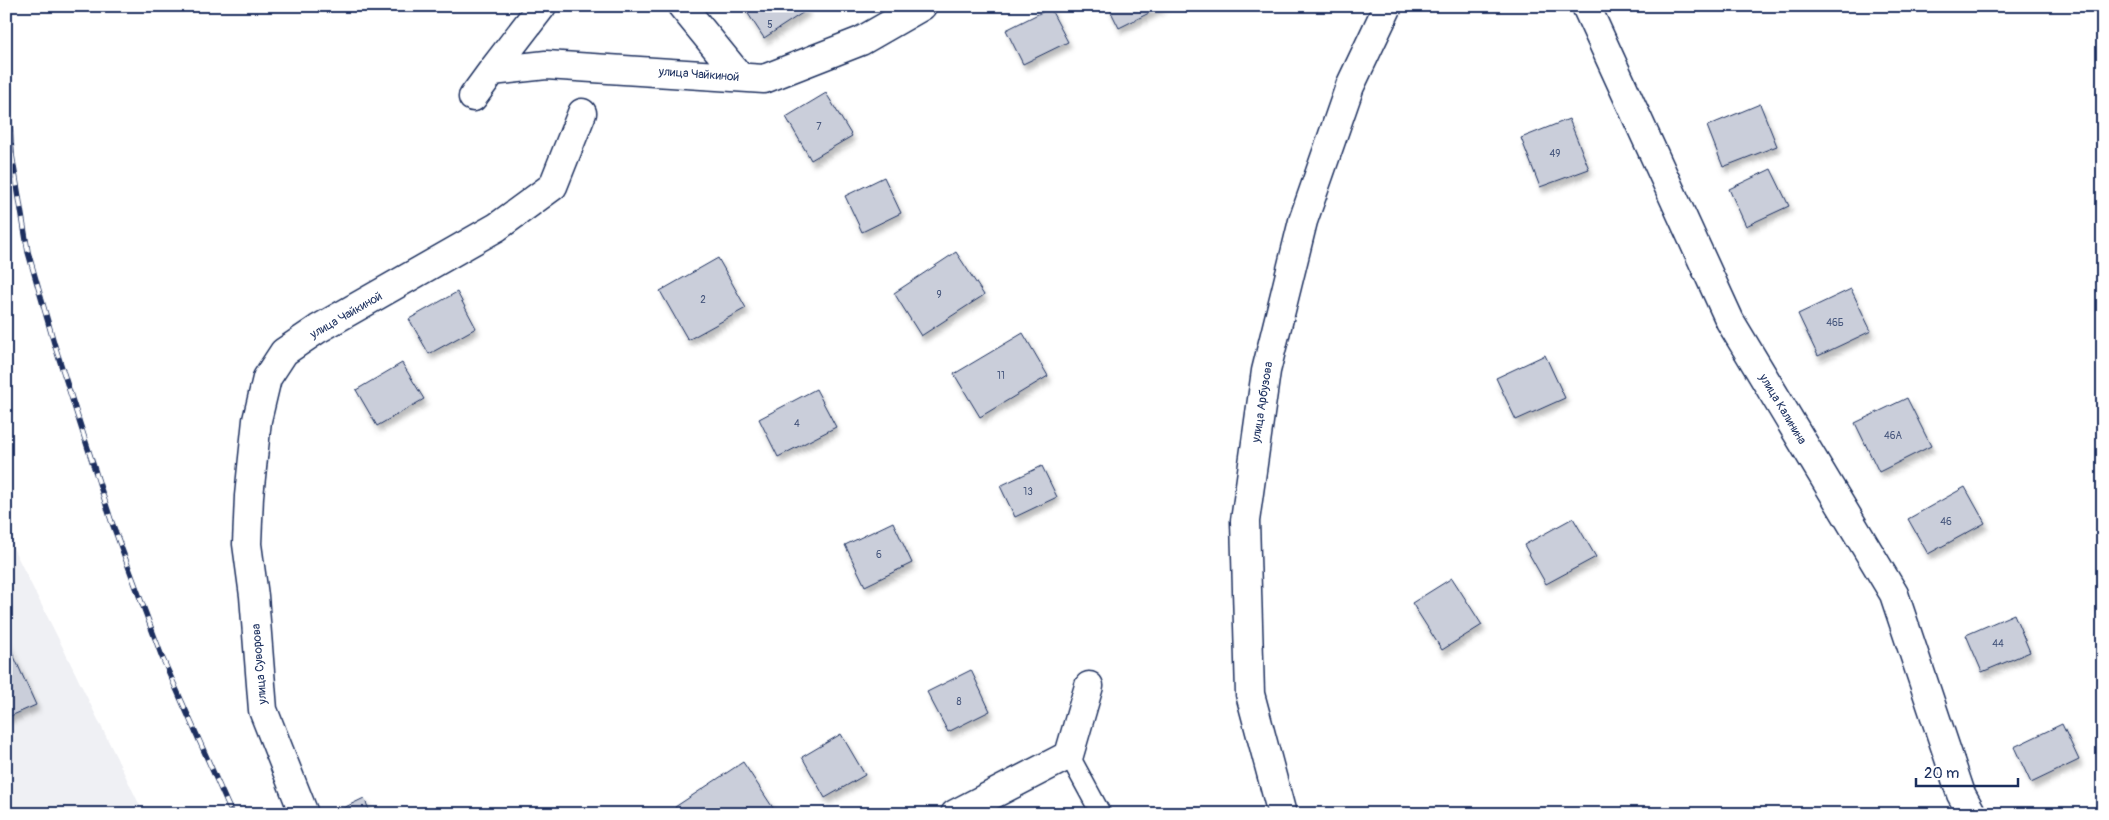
<svg xmlns="http://www.w3.org/2000/svg" width="2109" height="820" font-family="Pangolin,sans-serif">
	<defs>
		<filter id="shadow"><feDropShadow dx="3" dy="5.5" stdDeviation="2.5" flood-color="#0004"/></filter>
	</defs>
	<rect width="100%" height="100%" fill="#fff"/>
	<filter id="ink" filterUnits="userSpaceOnUse"><feTurbulence type="fractalNoise" baseFrequency=".02" numOctaves="2"/><feDisplacementMap in="SourceGraphic" scale="10" xChannelSelector="R" yChannelSelector="G"/><feConvolveMatrix kernelMatrix="1 2 1 2 8 2 1 2 1" color-interpolation-filters="sRGB"/></filter>
	<g filter="url(#ink)">
		<path fill="#eff0f4" d="M6 534 62 646 144 814H6Z"/>
		<path fill="#caceda" stroke="#1b2f5e" filter="url(#shadow)" d="M743 6H804L807 10 764 38Z
			M1108 6H1163L1119 28Z
			M1050 8 1068 42 1023 64 1006 30Z
			M826 93 852 136 811 160 786 117Z
			M1760 104 1777 146 1723 167 1707 126Z
			M1569 119 1589 169 1540 187 1521 138Z
			M1771 169 1789 206 1746 226 1729 189Z
			M884 177 901 213 862 232 845 196Z
			M956 252 984 295 921 336 894 293Z
			M718 258 746 308 688 340 660 291Z
			M1851 289 1871 331 1818 356 1798 314Z
			M457 292 476 328 429 354 409 319Z
			M1023 333 1048 376 980 417 954 374Z
			M1545 355 1565 398 1516 420 1496 378Z
			M402 363 424 399 377 426 356 390Z
			M816 389 836 427 778 457 759 419Z
			M1907 398 1931 446 1879 472 1855 423Z
			M1042 466 1057 497 1015 517 1000 486Z
			M1965 487 1985 523 1928 554 1908 519Z
			M1573 518 1596 557 1546 584 1524 545Z
			M893 522 912 563 865 586 845 545Z
			M1452 578 1482 625 1442 650 1412 603Z
			M2014 614 2030 652 1982 672 1966 635Z
			M6 639 36 705 6 718Z
			M971 670 990 711 948 732 927 692Z
			M2062 724 2079 760 2031 783 2014 747Z
			M841 734 865 775 825 798 802 757Z
			M743 762 777 814H680L675 807Z
			M364 798 371 814H331Z"/>
		<g fill="none" stroke-linecap="round" stroke-linejoin="round">
			<g stroke="#1b2f5e" stroke-width="22">
				<path id="service" d="M1069 755 1101 814"/>
			</g>
			<g stroke="#1b2f5e" stroke-width="31">
				<path id="minor" d="M682 6 740 77
					M1586 6 1730 321 1894 594 1961 794 1972 814
					M492 71 542 6
					M473 97 492 71 546 65 764 79 861 41 922 6
					M304 814 263 710 254 596 247 544 249 496 257 420 267 378 284 352 318 329 497 227 553 186 582 113
					M955 814 1069 755 1089 686"/>
			</g>
			<g stroke="#1b2f5e" stroke-width="31">
				<path id="tertiary" d="M1282 814 1250 694 1245 521 1266 371 1303 221 1350 86 1388 6"/>
			</g>
			<use href="#service" stroke="#fff" stroke-width="19"/>
			<use href="#minor" stroke="#fff" stroke-width="28"/>
			<use href="#tertiary" stroke="#fff" stroke-width="28"/>
			<g stroke="#1b2f5e" stroke-width="5.5">
				<path id="rail" d="M6 66 12 155 28 252 54 343 111 520 162 657 232 814"/>
			</g>
			<use href="#rail" stroke="#fff" stroke-width="4" stroke-dasharray="11" stroke-linecap="butt"/>
		</g>
	</g>
	<g text-anchor="middle" stroke-width="4" stroke-linejoin="round" paint-order="stroke">
		<g font-size="10" fill="#47577d">
			<text x="770" y="28">5</text>
			<text x="819" y="130">7</text>
			<text x="1555" y="157">49</text>
			<text x="939" y="298">9</text>
			<text x="703" y="303">2</text>
			<text x="1835" y="326">46Б</text>
			<text x="1001" y="379">11</text>
			<text x="797" y="427">4</text>
			<text x="1893" y="439">46А</text>
			<text x="1028" y="495">13</text>
			<text x="1946" y="525">46</text>
			<text x="879" y="558">6</text>
			<text x="1998" y="647">44</text>
			<text x="959" y="705">8</text>
		</g>
		<g font-size="12" fill="#1b2f5e" stroke="#fff">
			<text transform="translate(699 74) rotate(4)" y="4">улица Чайкиной</text>
			<text transform="translate(346 315) rotate(-30)" y="4">улица Чайкиной</text>
			<text transform="translate(1262 402) rotate(-81)" y="4">улица Арбузова</text>
			<text transform="translate(1783 409) rotate(59)" y="4">улица Калинина</text>
			<text transform="translate(259 664) rotate(-95)" y="4">улица Суворова</text>
		</g>
	</g>
	<rect width="2109" height="820" fill="none" stroke="#fff" stroke-width="25"/>
	<rect x="12" y="12" width="2084" height="795" fill="none" stroke="#1b2f5e" stroke-width="2" filter="url(#ink)"/>
	<path d="M1916 778v8h102v-8" fill="none" stroke="#1b2f5e" stroke-width="2.5"/>
	<text x="1924" y="778" font-size="15" fill="#1b2f5e" stroke="#ffffff" stroke-width="4" paint-order="stroke">20 m</text>
</svg>
